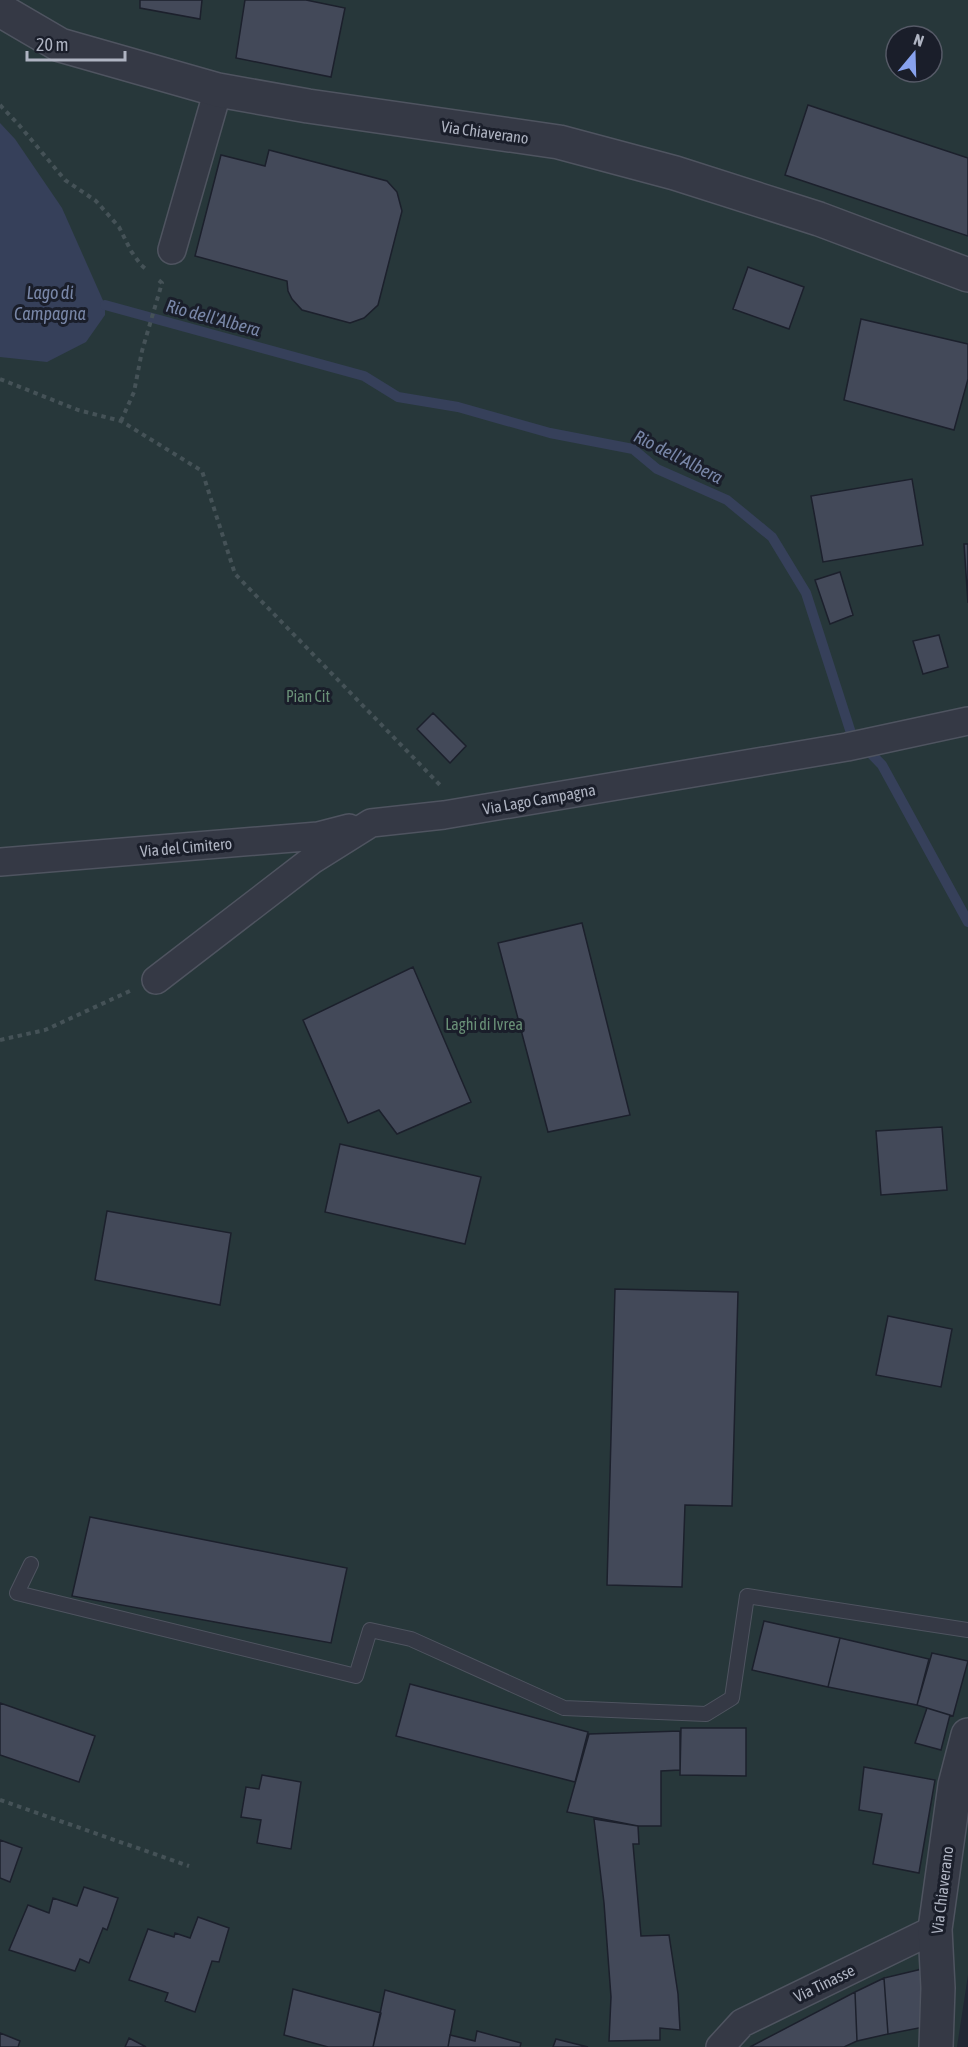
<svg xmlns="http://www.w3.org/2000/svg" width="968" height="2047" font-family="'Asap Condensed',sans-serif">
	<rect width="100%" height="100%" fill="#212734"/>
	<path fill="#27373a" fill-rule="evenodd" d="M0 0H968V1975L957 2047H0ZM896 36H932V72H896Z"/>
	<path fill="#36405a" d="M0 123 15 139 62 208 105 305V315L86 342 47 362 0 357Z"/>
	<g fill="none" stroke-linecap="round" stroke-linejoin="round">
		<path stroke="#36405a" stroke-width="10" d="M105 305 364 376 398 397 458 407 550 433 633 449 657 469 727 500 772 537 806 593 851 733 882 765 968 922"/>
	</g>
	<path fill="#434959" stroke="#1c202c" stroke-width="1.5" d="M140 0H202L200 19 140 8Z
		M245 0H306L345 8 331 77 236 58Z
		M808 105 968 158V236L785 175Z
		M269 150 387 181 397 192 402 211 378 305 364 318 350 323 302 310 292 299 288 291 287 281 195 256 221 155 265 166Z
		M748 267 804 287 789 329 733 309Z
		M861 319 968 344V379L954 430 844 400Z
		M912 479 923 545 823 562 811 496Z
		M964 544H968V603Z
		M840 572 853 615 830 624 815 580Z
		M939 635 948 667 923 674 913 641Z
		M433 713 466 746 450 763 417 729Z
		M582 923 630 1115 548 1132 498 943Z
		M413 967 471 1102 397 1134 379 1110 348 1123 303 1020Z
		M942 1127 947 1190 881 1195 876 1131Z
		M340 1144 481 1177 465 1244 325 1212Z
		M107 1211 231 1233 220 1305 95 1280Z
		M615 1289 738 1292 732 1506 685 1505 682 1587 607 1585Z
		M888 1316 952 1329 941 1387 876 1375Z
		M90 1517 347 1568 331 1643 72 1596Z
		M764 1621 840 1638 828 1687 752 1670Z
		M840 1638 929 1659 917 1705 828 1687Z
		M932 1653 968 1661 953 1716 917 1705Z
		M410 1684 588 1732 575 1782 396 1736Z
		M0 1703 95 1736 79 1782 0 1755Z
		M927 1708 950 1715 941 1750 915 1743Z
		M681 1728H746V1776L680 1775Z
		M680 1731V1770L661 1771V1826H638L567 1812 589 1734Z
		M864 1767 935 1780 919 1873 873 1864 882 1814 859 1810Z
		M262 1775 301 1782 291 1849 257 1843 261 1820 241 1817 246 1787 259 1789Z
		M594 1819 638 1826 639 1844H633L641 1936 669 1935 678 1994 680 2030 660 2028V2040L609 2041 611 1997 604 1903Z
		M0 1840 22 1848 10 1882 0 1878Z
		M84 1887 118 1898 107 1930 103 1928 89 1963 80 1959 75 1971 9 1950 28 1905 49 1913 53 1898 77 1906Z
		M198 1917 229 1928 219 1962 212 1961 195 2012 165 2001 168 1993 129 1980 148 1929 174 1937 175 1933 190 1938Z
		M922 1969 924 2027 888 2034 884 1978Z
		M884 1978 888 2034 857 2041 855 1992Z
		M293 1989 381 2013 373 2047H328L284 2035Z
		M385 1990 455 2010 448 2047H373Z
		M855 1992 857 2041 844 2047H750Z
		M477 2031 521 2043 520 2047H448L450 2035 475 2041Z
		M0 2033 20 2041 18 2047H0Z
		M129 2038 146 2047H125Z
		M556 2039 588 2047H553Z"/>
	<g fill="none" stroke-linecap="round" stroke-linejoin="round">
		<g stroke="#4f5460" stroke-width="16">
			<path id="service" d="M31 1564 17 1593 356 1676 370 1630 411 1639 564 1708 706 1714 732 1698 747 1596 968 1630"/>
		</g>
		<g stroke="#4f5460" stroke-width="30">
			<path id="minor" d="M172 250 218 90
				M0 862 318 836 349 828
				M156 980 312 860 371 823 444 815 847 747 968 721
				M720 2047 742 2023 935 1929"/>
		</g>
		<g stroke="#4f5460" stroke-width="36">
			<path id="tertiary" d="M0 10 60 45 218 90 308 106 559 142 675 173 819 219 968 275
				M936 2047 938 1988 935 1929 955 1785 968 1735"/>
		</g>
		<path stroke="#455257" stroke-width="4" stroke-dasharray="4.5 4.5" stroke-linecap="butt" d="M0 105 19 125 65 180 96 201 119 227 131 251 141 265 148 271
			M0 379 78 410 121 421 202 471 235 574 440 785
			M121 421 134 392 142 351 162 283 156 278
			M0 1040 45 1030 130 991
			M0 1800 189 1866"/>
		<use href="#service" stroke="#353945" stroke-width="14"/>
		<use href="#minor" stroke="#353945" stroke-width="27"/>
		<use href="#tertiary" stroke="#353945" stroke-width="33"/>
	</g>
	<g text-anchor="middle" stroke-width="6" stroke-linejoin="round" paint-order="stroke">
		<g font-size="16" fill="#afb4c2" stroke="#1a1e2a">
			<text transform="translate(485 132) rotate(8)" y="6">Via Chiaverano</text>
			<text transform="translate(539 799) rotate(-10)" y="6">Via Lago Campagna</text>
			<text transform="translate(186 847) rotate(-5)" y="6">Via del Cimitero</text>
			<text transform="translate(942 1890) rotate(-83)" y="6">Via Chiaverano</text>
			<text transform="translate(824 1983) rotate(-26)" y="6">Via Tinasse</text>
		</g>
		<g font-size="16" fill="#699077" stroke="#1a1e2a">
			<text x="308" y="702">Pian Cit</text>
			<text x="484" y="1030">Laghi di Ivrea</text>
		</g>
		<g font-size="18" font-style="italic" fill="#7987a8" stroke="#1a1e2a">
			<text x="50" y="299">Lago di<tspan x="50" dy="21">Campagna</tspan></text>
			<text transform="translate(213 318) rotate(15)" y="6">Rio dell'Albera</text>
			<text transform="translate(678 457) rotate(27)" y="6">Rio dell'Albera</text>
		</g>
	</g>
	<g transform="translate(914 54) rotate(19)"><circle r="28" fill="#1a1e2a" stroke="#565a67" stroke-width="1.5"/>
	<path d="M0-4.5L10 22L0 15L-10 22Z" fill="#88a2ee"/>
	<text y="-9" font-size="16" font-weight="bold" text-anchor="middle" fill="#afb4c2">N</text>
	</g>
	<path d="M27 51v9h98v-9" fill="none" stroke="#afb4c2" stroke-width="3"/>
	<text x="36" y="51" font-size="18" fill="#afb4c2" stroke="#1a1e2a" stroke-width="4.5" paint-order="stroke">20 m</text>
</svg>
